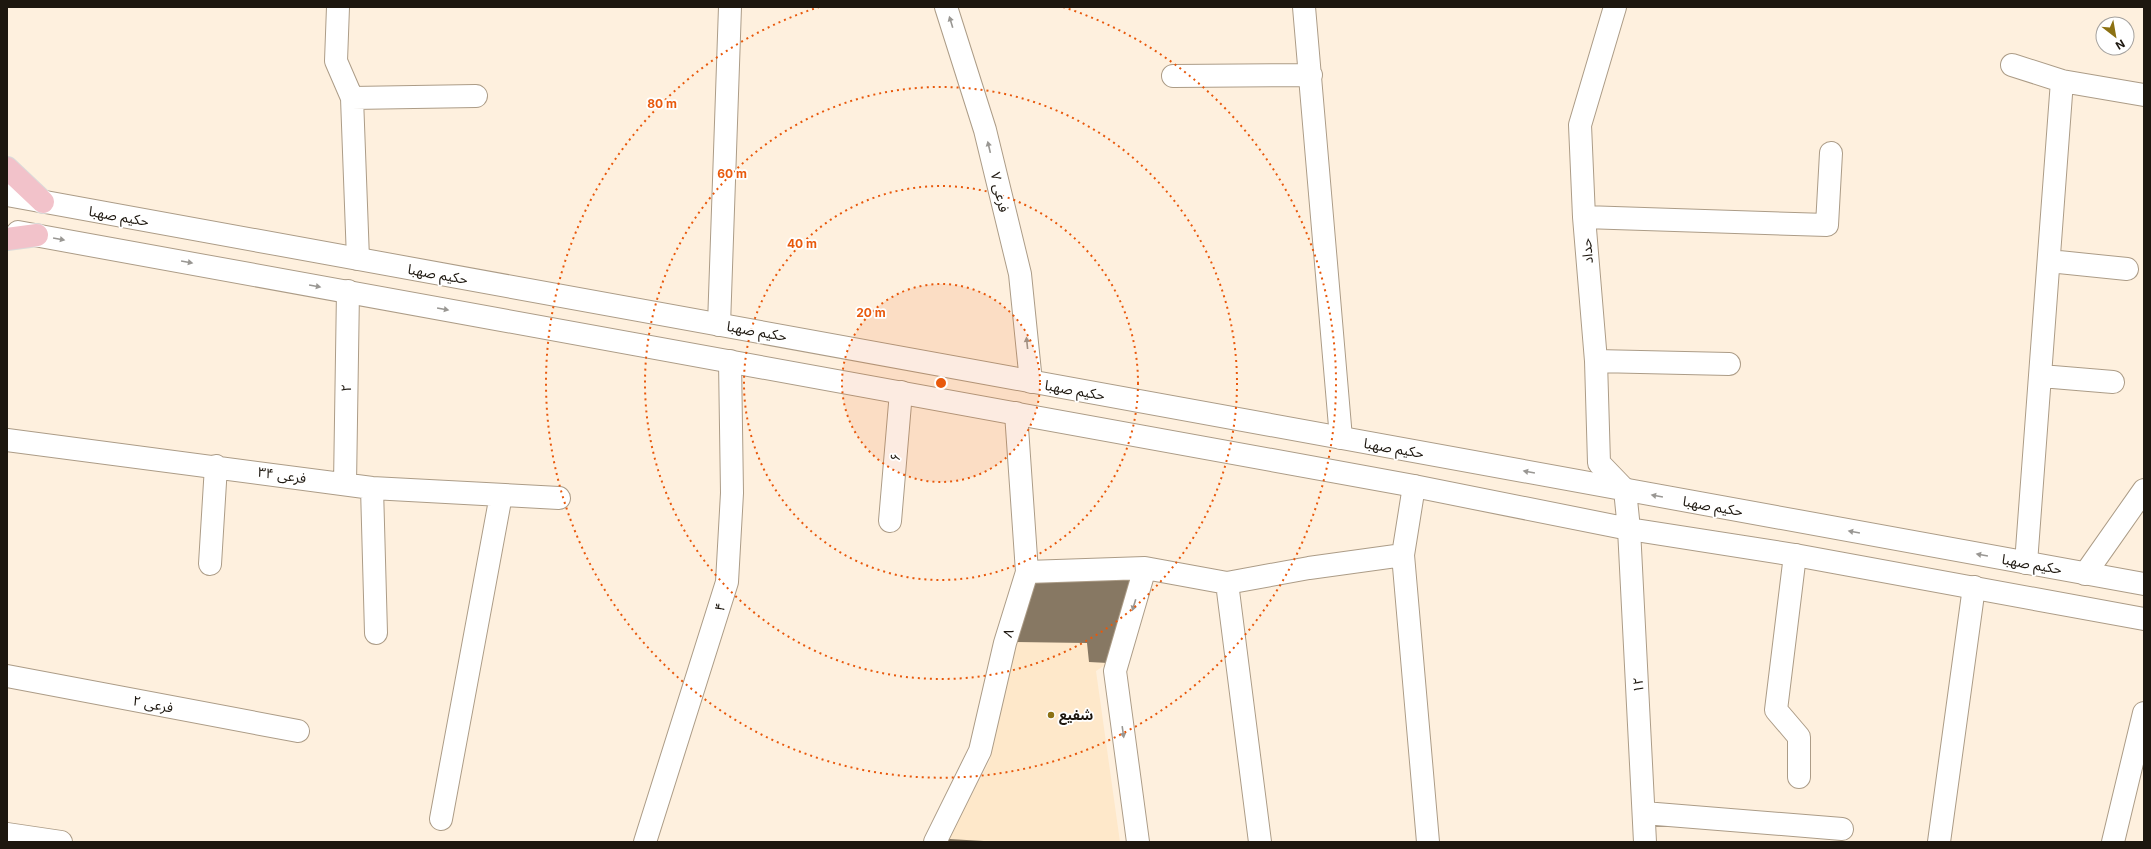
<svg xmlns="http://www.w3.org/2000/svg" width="2151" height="849" font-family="Inter,'Noto Sans Arabic',sans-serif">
	<rect width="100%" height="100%" fill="#fef0de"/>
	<path fill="#fee8ca" d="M1035 582 1108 663 1096 671 1120 842H947L990 760 1016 642Z"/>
	<path fill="#877863" d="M1134 577 1108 663 1089 662 1087 643 1016 642 1035 582Z
		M949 839 984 841V842H947Z"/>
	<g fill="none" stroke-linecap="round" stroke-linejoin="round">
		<g stroke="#ac9c87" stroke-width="24">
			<path id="minor" d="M338 7 336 61 352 98 358 259
				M946 7 985 130 1020 274 1031 382
				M1304 7 1341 438
				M1615 7 1580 125 1584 217 1596 361 1599 463 1625 490
				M2012 65 2062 81 2144 95
				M1173 76 1311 75
				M352 98 476 96
				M1584 217 1827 225 1831 153
				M2049 261 2127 269
				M719 325 730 7
				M1596 361 1729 364
				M2041 376 2113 382
				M7 440 372 488 559 498
				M345 484 348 291
				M1414 486 1403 555 1428 842
				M372 488 376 633
				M890 521 901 392
				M1629 529 1645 842
				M1795 555 1776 710 1799 737V777
				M2026 563 2062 81
				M210 564 216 466
				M1027 572 1145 568 1227 583 1309 568 1403 555
				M2085 574 2144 490
				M1227 583 1260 842
				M7 676 298 731
				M1644 813 1842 829
				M441 819 501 495
				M7 834 61 842
				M645 842 727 582 732 493 730 361
				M935 842 980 751 1005 643 1027 572 1016 413
				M1138 842 1115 671 1145 568
				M1939 842 1974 587
				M2113 842 2144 713"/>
		</g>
		<g stroke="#ac9c87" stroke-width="24">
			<path id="tertiary" d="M7 195 2144 584
				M18 232 1414 486 1629 529 1795 555 2144 619
				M1625 490 1629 529"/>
		</g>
		<g stroke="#dbdad9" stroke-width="24">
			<path id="primary" d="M7 168 43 202
				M7 239 37 235"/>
		</g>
		<use href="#minor" stroke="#fff" stroke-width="22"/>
		<use href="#tertiary" stroke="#fff" stroke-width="22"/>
		<use href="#primary" stroke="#f2c2ca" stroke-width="22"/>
	</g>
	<defs><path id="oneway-solid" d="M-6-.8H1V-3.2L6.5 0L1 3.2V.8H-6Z"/></defs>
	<g fill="#999793">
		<use href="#oneway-solid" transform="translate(951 22) rotate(-107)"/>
		<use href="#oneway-solid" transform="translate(989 147) rotate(-103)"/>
		<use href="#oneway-solid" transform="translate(59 239) rotate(10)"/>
		<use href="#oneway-solid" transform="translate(187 262) rotate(10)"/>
		<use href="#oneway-solid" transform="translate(315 286) rotate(10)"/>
		<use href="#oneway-solid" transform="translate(443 309) rotate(10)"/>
		<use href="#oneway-solid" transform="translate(1027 343) rotate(-96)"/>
		<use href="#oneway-solid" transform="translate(1529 472) rotate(-170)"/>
		<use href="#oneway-solid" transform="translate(1657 496) rotate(-170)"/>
		<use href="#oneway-solid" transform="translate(1854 532) rotate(-170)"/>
		<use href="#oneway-solid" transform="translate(1982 555) rotate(-170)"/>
		<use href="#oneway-solid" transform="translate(1134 605) rotate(107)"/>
		<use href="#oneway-solid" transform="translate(1123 732) rotate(82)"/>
	</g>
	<circle cx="941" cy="383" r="99" fill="#e8590c" fill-opacity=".12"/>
	<g fill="none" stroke="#e8590c" stroke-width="2" stroke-dasharray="2 4">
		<circle cx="941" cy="383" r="99"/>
		<circle cx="941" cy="383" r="197"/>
		<circle cx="941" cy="383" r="296"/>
		<path d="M1063 7A395 395 0 1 1 819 7"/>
	</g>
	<circle fill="#8c7113" stroke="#fff" stroke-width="1.5" cx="1051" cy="715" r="4"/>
	<g text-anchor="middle" stroke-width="3.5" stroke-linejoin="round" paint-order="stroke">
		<g font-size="14" fill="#1d170f" stroke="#fff">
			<text transform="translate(1000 192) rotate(77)" y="5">فرعی ۷</text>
			<text transform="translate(119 216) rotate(10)" y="5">حکیم صهبا</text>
			<text transform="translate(1587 251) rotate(-95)" y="5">حداد</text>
			<text transform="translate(438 274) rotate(10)" y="5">حکیم صهبا</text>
			<text transform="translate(757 331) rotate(10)" y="5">حکیم صهبا</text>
			<text transform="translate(346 388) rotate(-89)" y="5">۲</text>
			<text transform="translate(1075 390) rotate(10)" y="5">حکیم صهبا</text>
			<text transform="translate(1394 448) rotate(10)" y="5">حکیم صهبا</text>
			<text transform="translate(895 457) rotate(-85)" y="5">۶</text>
			<text transform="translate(282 475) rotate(8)" y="5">فرعی ۳۴</text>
			<text transform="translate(1713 506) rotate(10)" y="5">حکیم صهبا</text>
			<text transform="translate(2032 564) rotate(10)" y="5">حکیم صهبا</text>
			<text transform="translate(720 607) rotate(-73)" y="5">۴</text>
			<text transform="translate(1008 633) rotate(-73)" y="5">۸</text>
			<text transform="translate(1638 685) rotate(-93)" y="5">۱۲</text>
			<text transform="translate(153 704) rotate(11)" y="5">فرعی ۲</text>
		</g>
		<g font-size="14" font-weight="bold" fill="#1d170f" stroke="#fff" text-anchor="start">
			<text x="1059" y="720">شفیع</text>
		</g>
	</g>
	<circle cx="941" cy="383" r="6" fill="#e8590c" stroke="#fff" stroke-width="2"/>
	<g font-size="12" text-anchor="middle" font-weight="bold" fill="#e8590c" stroke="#fff" stroke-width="3.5" stroke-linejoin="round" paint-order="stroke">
		<text x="662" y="108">80 m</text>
		<text x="732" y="178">60 m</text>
		<text x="802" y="248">40 m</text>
		<text x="871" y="317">20 m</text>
	</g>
	<rect width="2151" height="849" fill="none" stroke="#1d170f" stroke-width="16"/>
	<g transform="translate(2115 36) rotate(149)"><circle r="19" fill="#ffffff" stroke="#a5a29f"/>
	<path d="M0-3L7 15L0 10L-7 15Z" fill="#8c7113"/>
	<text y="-6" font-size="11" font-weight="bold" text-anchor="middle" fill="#1d170f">N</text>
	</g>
</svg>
